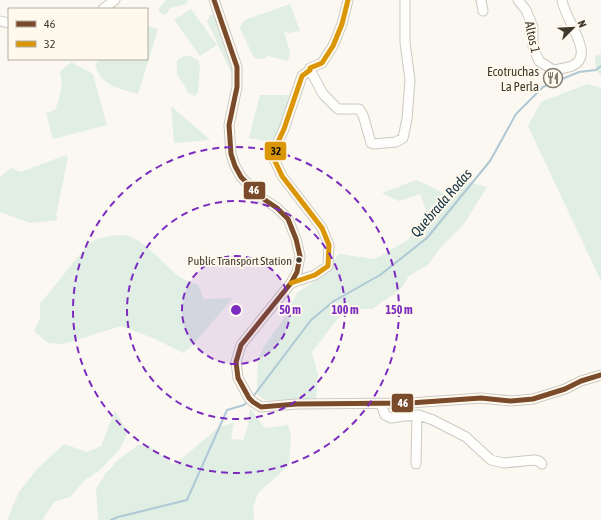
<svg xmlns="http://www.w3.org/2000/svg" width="601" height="520" font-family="'Asap Condensed',sans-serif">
	<rect width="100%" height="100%" fill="#fbf8f1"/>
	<path fill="#e0eee3" d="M166 0H188L187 4 170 8 166 15 159 12V8Z
		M290 4 300 31 288 33 284 31 290 52 288 61 268 56 263 59 254 58 240 28 241 24 245 20Z
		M191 9 217 45 200 56 174 20Z
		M215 14 235 68 231 72 207 21 210 15Z
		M147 26 158 29 138 94C119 88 101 87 95 64L100 59H147Z
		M601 54V76L596 70 595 56Z
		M184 56H190L198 60 200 66 198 92 195 96 188 93 184 85 177 75V61Z
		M71 62 93 74 107 125 53 139 46 113 55 110C60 97 64 85 60 72Z
		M587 84 601 88V281L528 126 541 102Z
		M260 95H291L276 143 249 138Z
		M171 106 210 140 174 143Z
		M66 155 68 158 56 215 58 220 30 223 0 212V177L11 168 21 172Z
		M416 180 451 196 464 181 487 187 464 224 441 247 429 264 409 276 400 290 372 309H352L339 317 312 352 318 375 316 401 265 400 258 395 257 389 258 360 263 348 286 315 297 293 322 276 339 254 375 259 408 240 426 210 420 194 399 201 382 193Z
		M124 235C143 238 161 262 176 274 182 279 190 282 198 285L204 299 233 298 190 348 183 353 153 338 121 326 63 344 48 343 34 331 40 318V304L88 244C100 236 109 236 124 235Z
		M250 408 265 428 288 425 291 434 289 465 258 493 253 508 254 520H98L96 489 106 473 118 460 138 445H148L174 465 218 428 234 422 231 439 243 440 247 430Z
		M115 411 128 432 120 449 100 470 85 480 70 497 54 502 42 520H7L19 492 37 469 64 444 87 452 101 446Z"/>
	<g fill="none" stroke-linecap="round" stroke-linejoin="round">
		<path stroke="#afc8d5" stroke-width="2" d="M252 398 311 320 334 301 380 275 427 238 490 161 516 114 543 87 579 72 596 70 601 66
			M111 520 118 517 187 500 227 410 244 405 248 401"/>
		<g stroke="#cdc9c1" stroke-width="11">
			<path id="minor" d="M214 0 237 67V87L229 125 231 154 235 166 241 177 262 198 277 208 288 219 296 239 300 256 297 272 291 283 241 345 236 362 238 378 249 398 253 402 261 407 297 404 410 403 481 398 511 401 533 399 565 389 581 381 601 375
				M481 0 483 11
				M518 0 526 10 533 27V46L539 61 553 70C559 69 566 68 572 66 597 55 564 19 562 0
				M103 9 115 0
				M0 21 9 23
				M310 70 323 94 338 109H359L363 115 371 143 374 144 396 142 403 138 407 119 410 80 405 43V0
				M291 283 315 275 328 266 329 245 322 228 282 176 274 159 278 142 284 129 302 76 310 70V68L322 63 333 46 342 24 348 0
				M381 404 385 415 391 418 404 416 419 415 433 420 466 437 491 460 504 463 534 460 539 461 542 464
				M416 464 417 415"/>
		</g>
		<use href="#minor" stroke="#fefefd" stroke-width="9"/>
		<g stroke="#fff9ed" stroke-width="8">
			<path id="bus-1" d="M214 0 237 67V87L229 125 231 154 235 166 241 177 262 198 277 208 288 219 296 239 300 256 297 272 291 283 241 345 236 362 238 378 249 398 253 402 261 407 297 404 410 403 481 398 511 401 533 399 565 389 581 381 601 375"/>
		</g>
		<g stroke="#fff9ed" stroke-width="8">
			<path id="bus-2" d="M291 283 315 275 328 266 329 245 322 228 282 176 274 159 278 142 284 129 302 76 310 70V68L322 63 333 46 342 24 348 0"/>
		</g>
		<use href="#bus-1" stroke="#7a4b2a" stroke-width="5"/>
		<use href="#bus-2" stroke="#db9607" stroke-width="5"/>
	</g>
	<circle cx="236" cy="310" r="54" fill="#7b2cbf" fill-opacity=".12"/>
	<g fill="none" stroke="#7b2cbf" stroke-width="2" stroke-dasharray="7 5">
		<circle cx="236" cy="310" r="54"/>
		<circle cx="236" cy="310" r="109"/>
		<circle cx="236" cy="310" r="163"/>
	</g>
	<defs>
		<g id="restaurant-ring" transform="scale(1)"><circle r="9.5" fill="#fff9ed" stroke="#817c72" stroke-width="1.5"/><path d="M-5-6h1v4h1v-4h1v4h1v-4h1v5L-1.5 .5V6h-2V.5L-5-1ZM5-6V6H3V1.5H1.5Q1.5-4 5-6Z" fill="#817c72"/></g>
	</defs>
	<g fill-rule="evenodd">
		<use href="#restaurant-ring" x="553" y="78"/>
	</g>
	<circle fill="#3f3a2d" stroke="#fff9ed" stroke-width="1.5" cx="299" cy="260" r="3.5"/>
	<g text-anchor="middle" stroke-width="4" stroke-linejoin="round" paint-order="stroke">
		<g font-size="12" fill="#3f3a2d" stroke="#fff9ed" text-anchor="end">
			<text x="292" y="265">Public Transport Station</text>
		</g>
		<g font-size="13" fill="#3f3a2d" stroke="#fff9ed">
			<text transform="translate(533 37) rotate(78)" y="5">Altos 1</text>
		</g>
		<g font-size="13" fill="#3f3a2d" stroke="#fff9ed" text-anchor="end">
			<text x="539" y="76">Ecotruchas<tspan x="539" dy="15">La Perla</tspan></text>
		</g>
		<g font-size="14" font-style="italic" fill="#0f3040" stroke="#fff9ed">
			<text transform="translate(441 203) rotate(-49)" y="5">Quebrada Rodas</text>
		</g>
	</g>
	<circle cx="236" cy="310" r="6" fill="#7b2cbf" stroke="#fff9ed" stroke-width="2"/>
	<g font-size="12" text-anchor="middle" font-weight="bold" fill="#7b2cbf" stroke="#fff9ed" stroke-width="4" stroke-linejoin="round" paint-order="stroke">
		<text x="290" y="314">50 m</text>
		<text x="345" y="314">100 m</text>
		<text x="399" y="314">150 m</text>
	</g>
	<g stroke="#fff9ed" stroke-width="1.5">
		<rect x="264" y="141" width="23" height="20" rx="4" fill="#db9607"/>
		<rect x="243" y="181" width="23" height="19" rx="4" fill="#7a4b2a"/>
		<rect x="391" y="393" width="23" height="20" rx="4" fill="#7a4b2a"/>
	</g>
	<g font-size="11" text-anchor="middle" font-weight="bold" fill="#fff">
		<text x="254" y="194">46</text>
		<text x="403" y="407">46</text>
	</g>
	<g font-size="11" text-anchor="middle" font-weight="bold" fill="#111">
		<text x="276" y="155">32</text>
	</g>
	<rect x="8" y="8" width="140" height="52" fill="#fff9ed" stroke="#b2ada0"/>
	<rect x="16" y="21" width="20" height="6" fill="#7a4b2a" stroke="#b2ada0"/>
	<text x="44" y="28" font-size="12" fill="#3f3a2d">46</text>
	<rect x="16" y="41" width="20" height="6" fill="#db9607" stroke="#b2ada0"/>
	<text x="44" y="48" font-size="12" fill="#3f3a2d">32</text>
	<g transform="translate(573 28) rotate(66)" stroke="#fff9ed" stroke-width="3" paint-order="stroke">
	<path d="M0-3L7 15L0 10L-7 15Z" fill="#3f3a2d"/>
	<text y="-6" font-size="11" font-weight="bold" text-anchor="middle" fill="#3f3a2d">N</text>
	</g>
</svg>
